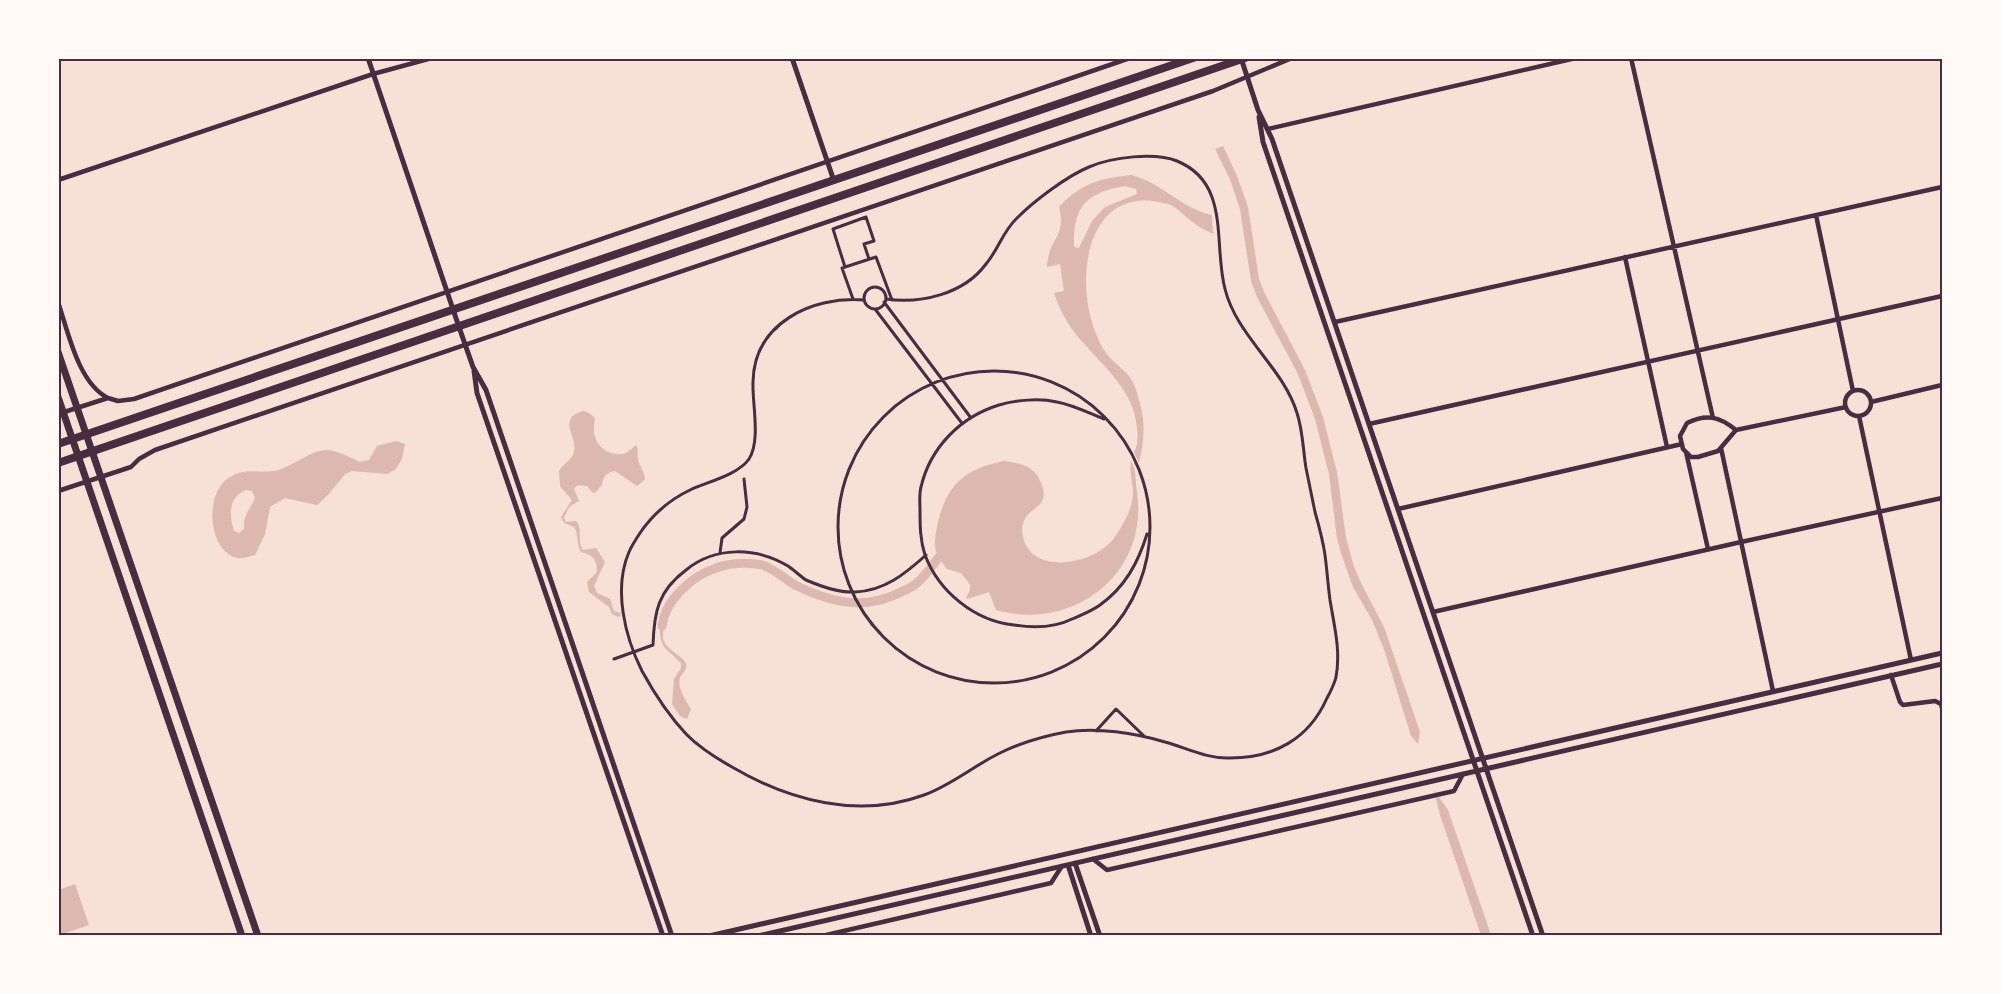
<svg xmlns="http://www.w3.org/2000/svg" width="2001" height="994" font-family="Lora,serif">
	<rect width="100%" height="100%" fill="#f7e1d7"/>
	<path fill="#dcb8b0" fill-rule="evenodd" d="M1223 146 1237 176 1248 207 1259 279 1265 294 1305 370 1323 417 1337 472 1346 538 1354 567 1361 583 1384 627 1420 732 1418 744 1411 736 1384 649 1372 620 1353 587 1342 556 1337 539 1329 474 1315 419 1298 374 1257 297 1251 281 1240 209 1230 179 1215 149Z
		M1131 175C1161 182 1182 209 1212 215L1213 234C1205 230 1197 226 1190 220 1182 214 1177 207 1168 204 1085 180 1073 282 1097 336 1100 344 1105 353 1111 359 1118 366 1126 371 1131 379 1135 385 1137 393 1139 400 1146 422 1144 441 1139 463L1134 452C1138 445 1138 437 1137 429 1135 385 1093 360 1070 326 1063 316 1058 305 1054 293L1064 291 1060 264 1047 267C1048 239 1067 237 1059 207 1082 183 1098 179 1131 175ZM1125 186 1136 189 1137 194 1105 207 1092 221 1079 248 1074 247C1073 207 1085 193 1125 186Z
		M583 411 589 413 595 418C594 424 593 431 595 437 598 449 614 458 626 453 630 451 633 447 636 445 639 450 637 455 638 460 640 466 644 472 645 479L637 486 615 471C606 473 603 476 602 485L595 493 592 492 587 486 578 485 574 489 579 501 569 507 564 518 566 522 576 521C584 530 576 540 583 550L596 548 605 562 594 586 597 593 610 599 614 611 620 613 621 616 618 617 612 614 609 607 589 592 587 582 597 572C597 559 593 555 581 552 576 544 579 535 574 527L564 523 561 517 572 500 560 486 559 471C563 464 572 460 574 452 578 437 556 419 583 411Z
		M396 441 405 444 402 459 396 469 387 474 352 471 345 474 329 494 317 505 285 498 270 507 265 534 255 555C250 556 242 559 237 558 208 550 205 497 226 480 245 465 259 475 279 470 291 466 314 450 325 450 337 450 349 457 360 462L369 460 377 446ZM246 490 252 491 255 498C250 510 243 515 244 529L239 533 234 531C229 514 228 498 246 490Z
		M1004 461C1020 463 1035 466 1041 483 1054 514 1016 504 1023 537 1031 572 1081 566 1104 548 1111 543 1117 535 1121 527 1127 518 1133 504 1133 493 1133 483 1129 472 1131 461 1137 471 1135 480 1137 492 1149 574 1073 632 996 610L989 592 967 599 966 597C975 585 968 583 961 573L947 569C944 565 939 559 937 554 933 546 936 531 938 522 948 483 965 469 1004 461Z
		M659 626 663 627C664 632 662 637 664 641 668 652 686 657 686 665 687 671 681 674 680 678 677 689 686 701 691 709L687 719 680 716 672 704 674 679 681 668V663L664 647 661 640Z
		M1434 790 1448 810 1491 935H1481L1440 815Z
		M75 884 89 925 59 935V890Z"/>
	<g fill="none" stroke-linecap="round" stroke-linejoin="round">
		<path stroke="#dcb8b0" stroke-width="9" d="M662 626C665 600 692 576 716 568 728 563 749 562 762 565 776 569 785 580 797 586 833 603 866 611 903 591 908 589 914 586 918 582 926 575 932 566 939 557"/>
		<path stroke="#4a2c40" stroke-width="3" d="M845 267 833 229 866 217 874 241 864 244 869 259
			M864 298a11 11 0 1 1 22 0a11 11 0 1 1-22 0Z
			M853 299 842 268 876 257 892 300
			M864 300C812 296 754 323 753 382 752 403 761 440 749 459 738 475 707 482 690 490 669 500 653 514 640 533 636 539 632 545 629 552 613 589 625 637 642 671 654 693 669 716 687 735 700 748 716 758 732 767 790 801 859 819 924 795 952 785 976 764 1002 752 1023 742 1044 736 1066 732 1097 727 1135 733 1165 742 1187 748 1207 759 1230 758 1274 758 1309 739 1327 698 1330 693 1335 682 1336 677 1341 651 1334 625 1330 600 1328 585 1327 570 1325 555 1323 541 1319 526 1315 512 1312 497 1309 483 1306 468 1303 450 1303 431 1297 413 1283 367 1237 337 1225 289 1213 244 1231 183 1177 161 1155 152 1112 157 1089 167 1067 176 1034 201 1017 218 1003 231 998 250 986 264 964 294 921 304 886 299
			M884 302 971 418
			M875 309 961 422
			M838 527a156 156 0 1 1 312 0a156 156 0 1 1-312 0Z
			M1104 419C1089 413 1073 405 1057 402 1039 398 1016 400 999 405 960 417 930 448 921 487 919 494 920 503 920 510 920 525 920 540 925 555 939 592 975 621 1014 625 1033 628 1054 628 1072 619 1081 615 1092 611 1100 605 1125 587 1138 563 1147 534
			M720 553 722 538 744 519 747 507 744 479
			M614 659 653 645C654 612 658 591 686 570 715 546 756 547 788 566 794 570 800 576 806 580 820 586 840 593 855 592 884 591 905 574 926 555
			M1096 731 1116 709 1144 736"/>
		<path stroke="#4a2c40" stroke-width="4.5" d="M1631 58 1713 418
			M1268 129 1576 58
			M58 180 373 74 432 58
			M1816 215 1853 391
			M1625 257 1667 447
			M58 302C68 331 78 383 108 398
			M1335 322 1942 187
			M1845 403a13 13 0 1 1 26 0a13 13 0 1 1-26 0Z
			M1871 402 1942 385
			M58 414 108 398 118 401 134 399 1130 58
			M1859 416 1911 660
			M1369 424 1942 296
			M1736 430C1720 417 1707 413 1687 423L1680 436 1683 449 1691 457H1698L1718 451 1736 430 1846 407
			M1721 448 1773 691
			M1686 452 1708 549
			M58 491 131 467 139 459 155 450 1213 91 1292 58
			M1398 509 1682 444
			M1433 612 1741 542 1942 498
			M1891 675 1900 702 1903 705 1935 701 1941 704 1942 708
			M1093 859 1107 870 1454 791 1463 774
			M822 936 1051 883 1062 866"/>
		<path stroke="#4a2c40" stroke-width="5" d="M368 58 459 327 473 367 486 390 672 936
			M792 58 834 181
			M1241 58 1258 110 1272 139 1543 936
			M1259 117 1263 142 1533 936
			M474 371 477 393 663 936
			M1075 863 1100 936
			M1068 865 1091 936
			M709 936 1942 653
			M758 936 1942 664"/>
		<path stroke="#4a2c40" stroke-width="7" d="M58 352 258 936
			M58 397 242 936"/>
		<path stroke="#4a2c40" stroke-width="8" d="M58 444 1193 58
			M58 463 1245 58"/>
	</g>
	<rect width="2001" height="994" fill="none" stroke="#fffaf5" stroke-width="120"/>
	<rect x="60" y="60" width="1881" height="874" fill="none" stroke="#4a2c40" stroke-width="2"/>
</svg>
